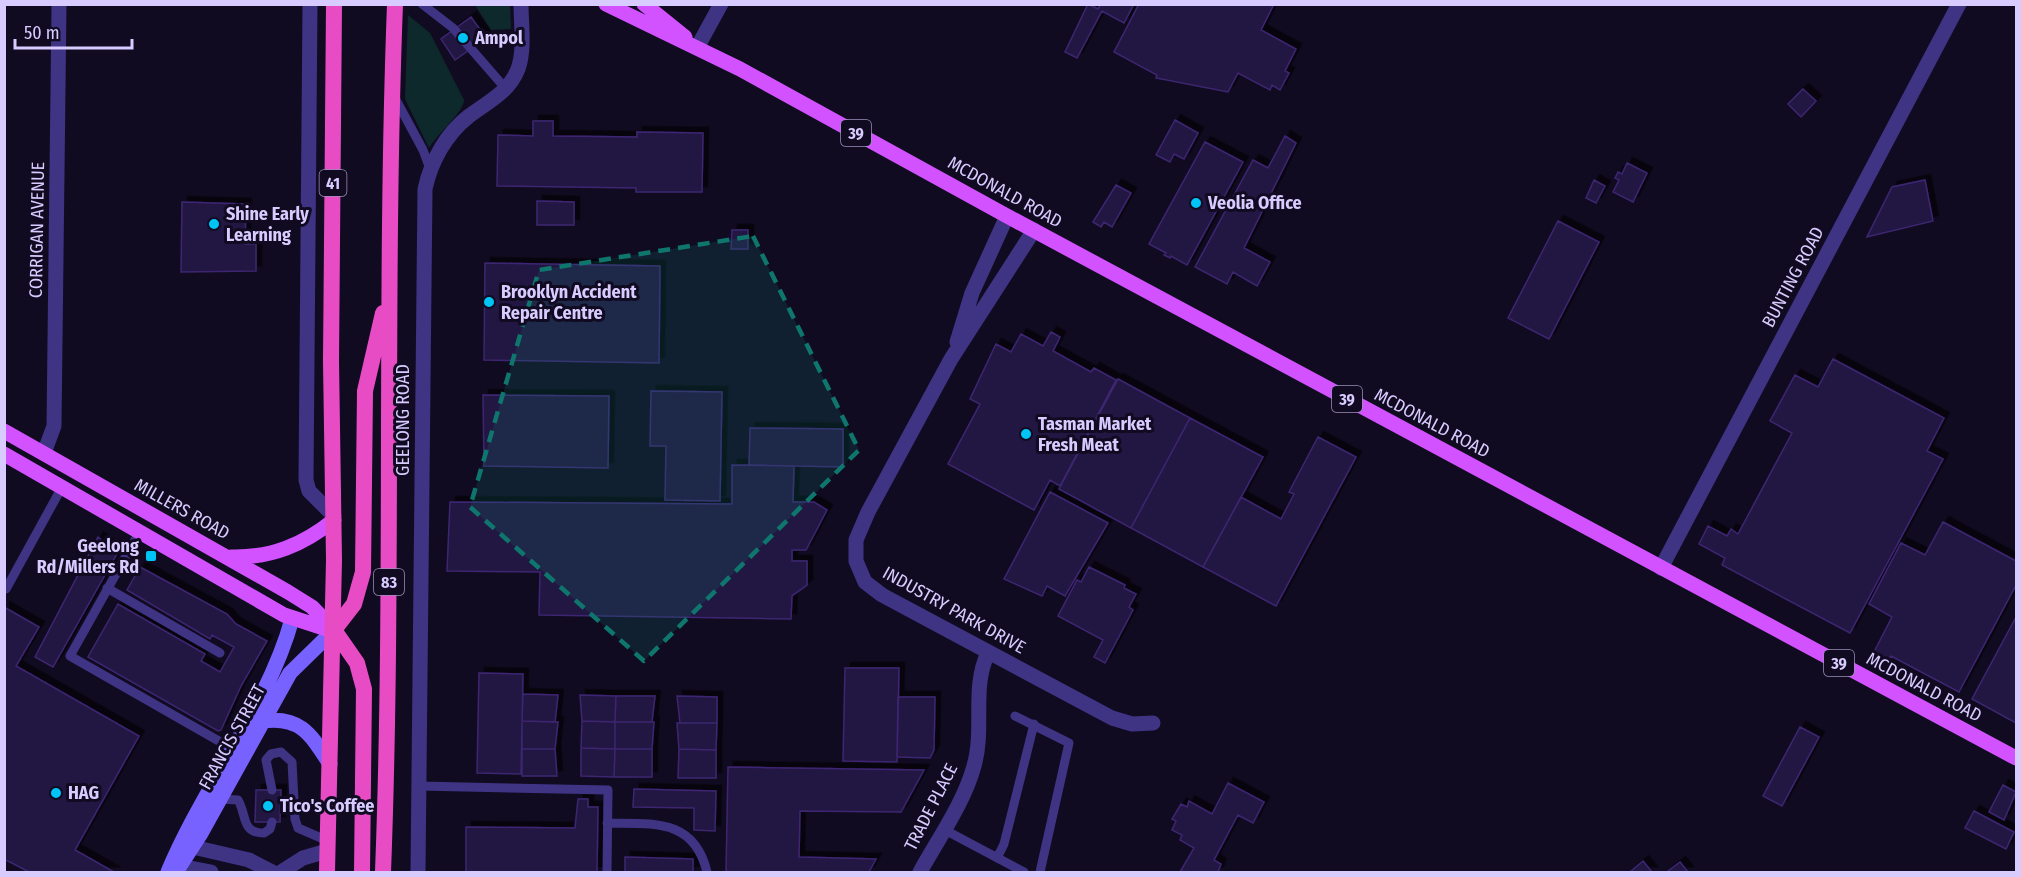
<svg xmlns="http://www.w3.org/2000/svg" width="2021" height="877" font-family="'Fira Sans Condensed',sans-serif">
	<defs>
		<filter id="shadow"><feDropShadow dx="5.5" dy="-5.5" stdDeviation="0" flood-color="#0009"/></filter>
	</defs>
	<rect width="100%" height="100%" fill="#110b21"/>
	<path fill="#0e292b" d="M475 5H510L511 29 491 30Z
		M408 15 430 33 464 100C465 110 436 136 429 148L405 99Z"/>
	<path fill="#241643" stroke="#3d2671" stroke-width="1.5" filter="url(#shadow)" d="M1088 4 1098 9 1101 4H1134L1124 23 1102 11 1077 58 1065 52Z
		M1139 4H1274L1261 30 1296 49 1285 71 1289 73 1280 90 1272 85 1270 90 1238 73 1228 92 1156 78 1157 75 1114 52Z
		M471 17 486 38 455 60 441 39Z
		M1803 89 1816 101 1801 117 1788 104Z
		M1175 120 1198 133 1184 159 1174 154 1170 162 1156 155Z
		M533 121H553V136L637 137V132L703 133 702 192H636V188L497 186 498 135 533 136Z
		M1285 136 1296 143 1244 248 1270 262 1257 286 1233 272 1227 284 1195 267 1253 160 1268 168Z
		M1205 142 1243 162 1187 265 1171 256 1170 258 1164 255 1166 253 1149 244Z
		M1627 163 1647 173 1633 202 1613 192 1619 180 1615 178 1618 172 1622 174Z
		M1594 180 1605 186 1596 203 1586 198Z
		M1925 180 1933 221 1867 237 1892 187Z
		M1116 185 1131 193 1112 227 1104 222 1101 227 1093 222Z
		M537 201 574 202V225H537Z
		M182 202 246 204 245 244H256V271L181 272Z
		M1558 221 1599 242 1549 339 1508 318Z
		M732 230H748V249H731Z
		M485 263 660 266 659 363 484 360Z
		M1051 332 1060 337 1053 351 1091 372 1094 368 1116 380 1060 486 1050 480 1034 510 948 464 980 404 970 399 996 344 1011 352 1021 334 1043 346Z
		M1833 359 1944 418 1927 451 1943 459 1850 633 1722 565 1725 558 1699 544 1708 526 1727 536 1731 529 1738 534 1792 433 1770 421 1795 375 1818 387Z
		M1118 379 1190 418 1131 528 1059 489Z
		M651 391 722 392 720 501 665 500 666 446H650Z
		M483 395 609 396 608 468 484 466Z
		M1190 418 1263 457 1203 567 1131 528Z
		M750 428 843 429V467L749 465Z
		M1318 437 1356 457 1276 606 1203 567 1241 497 1281 519 1294 494 1289 492Z
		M732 465 794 466 793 502H814L827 510 806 550H792V561H807V585L792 596 791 619 539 615 540 572 447 571 450 502 732 504Z
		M1050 492 1108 523 1065 596 1047 586 1042 596 1004 579Z
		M1943 522 2016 561V585L1959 692 1891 656 1888 660 1874 652 1892 617 1869 604 1901 543 1925 555Z
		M98 537 118 552 53 667 35 657Z
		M140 567 227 614 236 624 267 641 241 686 221 730 218 731 88 657 118 604 205 654 201 661 220 672 234 647 212 635 210 639 127 590Z
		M1089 567 1125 585 1124 588 1136 594 1129 607 1133 610 1105 663 1094 657 1103 640 1058 616 1077 580 1081 582Z
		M4 607 39 627 16 666 139 736 75 850 114 872H29L4 859Z
		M2016 617V723L1972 699Z
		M845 668H899L897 762 843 761Z
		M479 673 523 674 521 774 477 773Z
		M523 694 558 695 555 722 522 721Z
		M580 695 616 696 615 722 582 721Z
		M616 696H655L652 722H615Z
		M677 696 717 697V723H680Z
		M898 697H935L934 750 930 758 897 757Z
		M522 721 558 722 555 749H522Z
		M582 721 615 722V749L581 748Z
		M615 722H654L652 749H615Z
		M677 723H717L716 750 679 749Z
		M1800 727 1819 737 1782 806 1763 796Z
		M581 748 615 749 614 777 581 776Z
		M522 749H555L557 776H522Z
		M615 749H652V777H614Z
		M679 749 716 750V778H678Z
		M728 767 924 770 901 812 800 811 799 857 876 859 869 872H726Z
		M1228 783 1264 802 1253 823 1238 815 1214 860 1221 864 1218 872H1180L1194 848 1180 840 1182 835 1172 830 1176 821 1172 819 1181 804 1187 807 1189 801 1212 814Z
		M2003 785 2016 792 2004 820 1989 812Z
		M634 789 716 791 715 831 694 830V808L633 807Z
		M256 790H281L280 822H255Z
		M578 799H588V807H598L597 872H466V827L575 828Z
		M1974 811 2014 832 2006 849 1965 828Z
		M625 857 693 859V872H625Z
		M1643 861 1652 872H1632L1631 871Z
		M1680 862 1688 872H1667Z"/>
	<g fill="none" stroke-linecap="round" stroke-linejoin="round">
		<path stroke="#3f3384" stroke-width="9" d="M422 4 453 28 506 89
			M395 98 423 150 430 169
			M140 531 70 656 231 748
			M107 588 220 653
			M6 589 62 487
			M1015 716 1069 743 1040 872
			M419 786 608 790 607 872
			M272 790 266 760 271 754 281 752 292 762 295 819 298 828 328 841
			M220 799 238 800C247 815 241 833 264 833L270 829 272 822
			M607 823C653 824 694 818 707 872
			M943 829 1024 872
			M997 858 1004 844 1034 724"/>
		<path stroke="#3f3384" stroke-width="15" d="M310 4 306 480 309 491 334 516
			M698 46 721 4
			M1034 230 951 359 868 512 856 540V561L865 582 882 595 1112 718 1132 724 1153 723
			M957 342 972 293 1007 216
			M44 453 54 426 59 4
			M1661 568 1959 4
			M193 847 249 860 272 872
			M180 866 211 872
			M281 872 303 858 327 851
			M418 872 425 189C431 161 446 134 469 116 488 102 509 92 518 69 525 50 521 24 521 4
			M920 872C938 839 964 803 974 766 985 728 971 688 988 653"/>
		<path stroke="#7862ff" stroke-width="15" d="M263 721C301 716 311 735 330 764
			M168 872C203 788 269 704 292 619
			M176 872 200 835 290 673 333 631"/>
		<path stroke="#d252ff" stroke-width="15" d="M606 4 740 69 1007 216 2016 758
			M644 4 685 37
			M4 431 288 592 312 607 334 630
			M4 454 284 615 333 631
			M231 557C271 558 303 545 334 520"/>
		<path stroke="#e84cc5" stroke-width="16" d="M334 630 357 663 364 689 362 872
			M333 631 354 604 363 572 365 391 383 313
			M327 872 334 560 331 361 334 4
			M383 872C394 583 384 294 395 4"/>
	</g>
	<path fill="#0f766e" fill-opacity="0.2" stroke="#0f766e" stroke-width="4.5" stroke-dasharray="12 8" stroke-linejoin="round" d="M753 236 859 450 644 661 470 507 539 270Z"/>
	<g fill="#00c3f6" stroke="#110b21" stroke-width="2">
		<circle cx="463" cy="38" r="6"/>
		<circle cx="1196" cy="203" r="6"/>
		<circle cx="214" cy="224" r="6"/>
		<circle cx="489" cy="302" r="6"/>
		<circle cx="1026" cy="434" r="6"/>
		<rect x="145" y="550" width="12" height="12" rx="3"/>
		<circle cx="56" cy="793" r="6"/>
		<circle cx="268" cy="806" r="6"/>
	</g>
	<g text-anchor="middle" stroke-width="6" stroke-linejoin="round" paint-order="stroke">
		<g fill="#110b21" stroke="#9c91bc" stroke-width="1.5">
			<rect x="841" y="120" width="30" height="26" rx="4.5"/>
			<rect x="319.5" y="170" width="27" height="26" rx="4.5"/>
			<rect x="1332" y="386" width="30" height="26" rx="4.5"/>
			<rect x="374" y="569" width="30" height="26" rx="4.5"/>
			<rect x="1824" y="650" width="30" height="26" rx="4.5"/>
		</g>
		<g font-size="16" font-weight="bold" fill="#d7cbff">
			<text x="856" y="139">39</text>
			<text x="333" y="189">41</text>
			<text x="1347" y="405">39</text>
			<text x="389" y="588">83</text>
			<text x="1839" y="669">39</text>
		</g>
		<g font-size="18" font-weight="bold" fill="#d7cbff" stroke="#110b21" text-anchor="start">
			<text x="475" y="44">Ampol</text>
			<text x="1208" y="209">Veolia Office</text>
			<text x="226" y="220">Shine Early<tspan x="226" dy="21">Learning</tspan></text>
			<text x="501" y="298">Brooklyn Accident<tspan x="501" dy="21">Repair Centre</tspan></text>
			<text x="1038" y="430">Tasman Market<tspan x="1038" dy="21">Fresh Meat</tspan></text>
			<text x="139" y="552" text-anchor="end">Geelong<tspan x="139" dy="21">Rd/Millers Rd</tspan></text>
			<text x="68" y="799">HAG</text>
			<text x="280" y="812">Tico's Coffee</text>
		</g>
		<g font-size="18" fill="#d7cbff" stroke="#110b21">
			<text transform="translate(1005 192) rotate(29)" y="6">MCDONALD ROAD</text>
			<text transform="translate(37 230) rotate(-89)" y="6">CORRIGAN AVENUE</text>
			<text transform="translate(1793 277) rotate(-62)" y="6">BUNTING ROAD</text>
			<text transform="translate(403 420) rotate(-90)" y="6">GEELONG ROAD</text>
			<text transform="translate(1432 423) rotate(28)" y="6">MCDONALD ROAD</text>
			<text transform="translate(182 509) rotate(29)" y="6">MILLERS ROAD</text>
			<text transform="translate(954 610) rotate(29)" y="6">INDUSTRY PARK DRIVE</text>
			<text transform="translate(1924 687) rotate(28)" y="6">MCDONALD ROAD</text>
			<text transform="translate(232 737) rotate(-61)" y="6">FRANCIS STREET</text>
			<text transform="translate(931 807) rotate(-63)" y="6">TRADE PLACE</text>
		</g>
	</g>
	<rect width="2021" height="877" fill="none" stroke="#d7cbff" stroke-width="12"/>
	<path d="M15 39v9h117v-9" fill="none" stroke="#d7cbff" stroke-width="3"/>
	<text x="24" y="39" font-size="18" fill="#d7cbff" stroke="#110b21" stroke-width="4.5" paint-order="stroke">50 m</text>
</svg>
